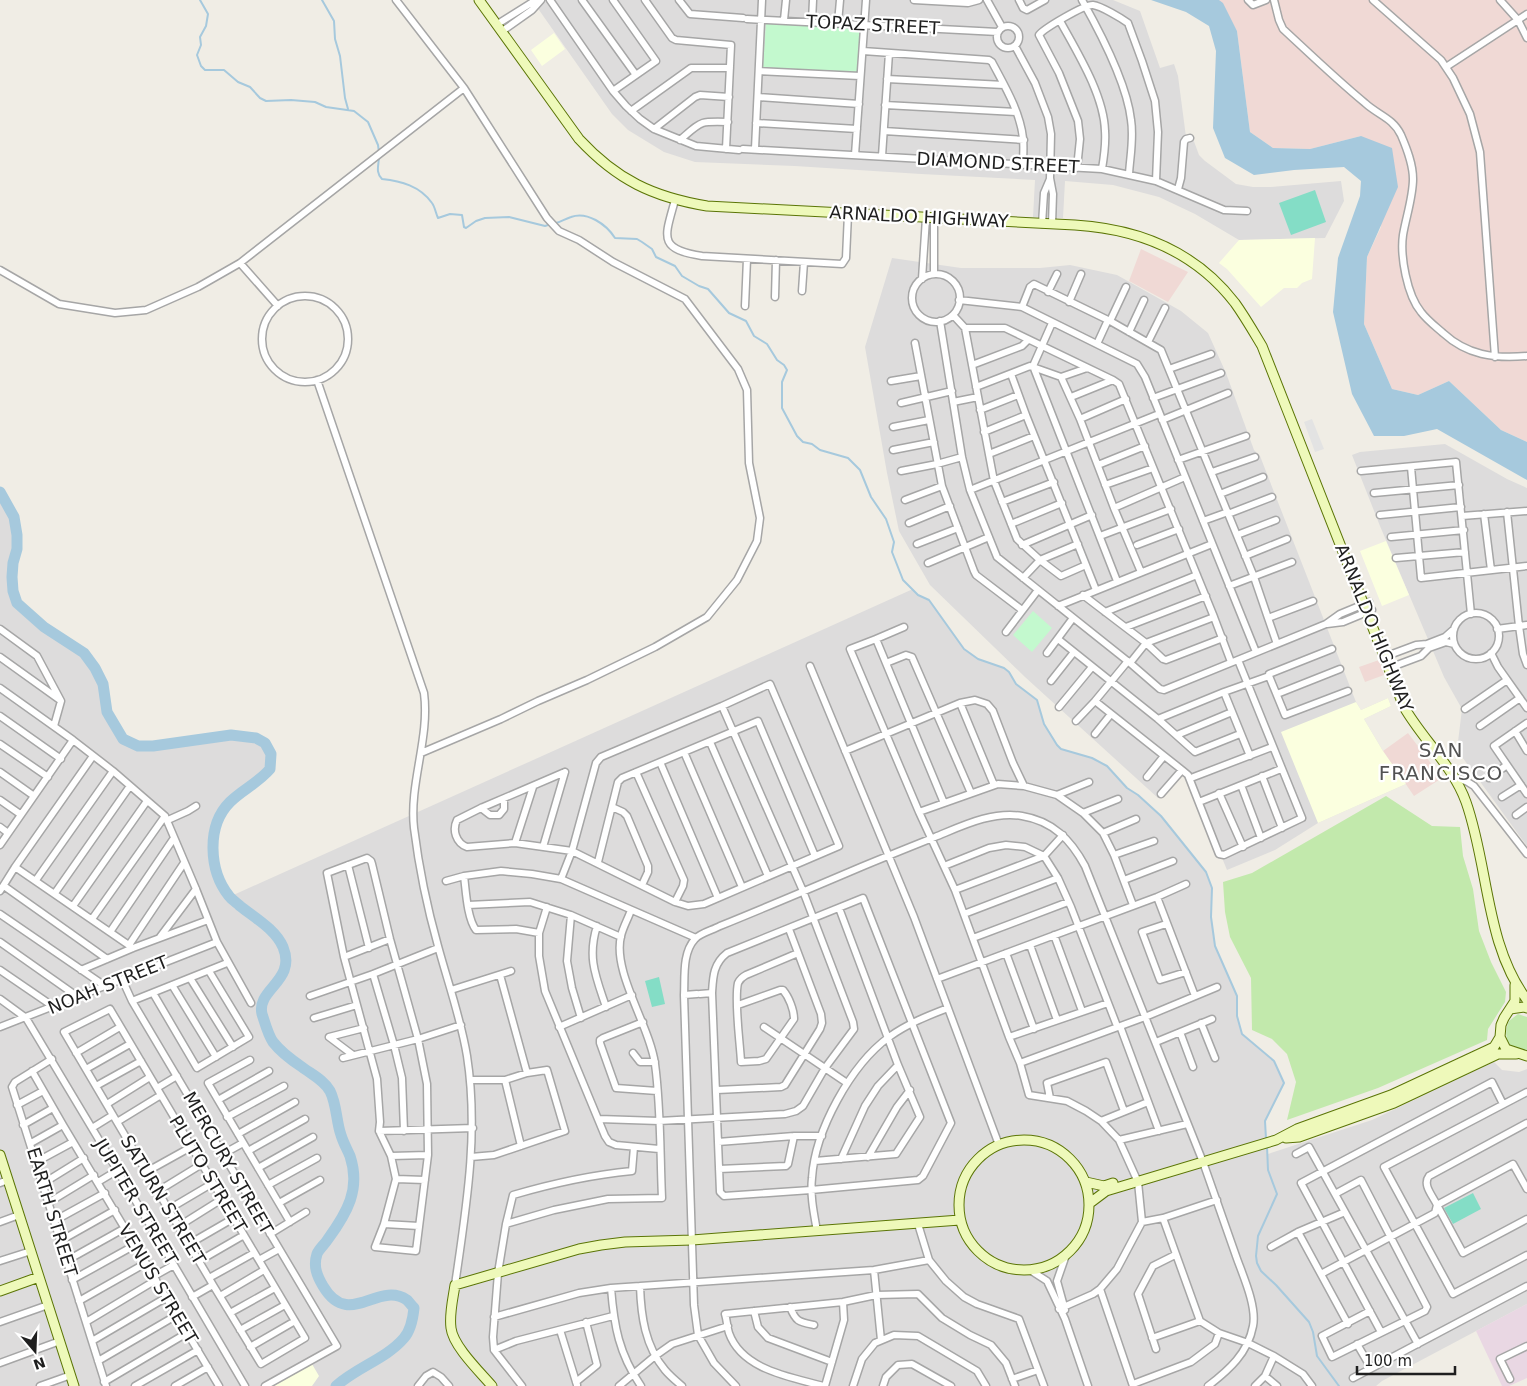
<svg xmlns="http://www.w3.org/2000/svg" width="1527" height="1386" font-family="'DejaVu Sans',sans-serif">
	<rect width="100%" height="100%" fill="#f0ede5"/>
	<path fill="#dddcdc" d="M532 0H1113L1140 11 1160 68 1174 64 1178 76 1186 137 1192 136 1199 155 1205 161 1236 184 1253 187H1271L1341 181 1344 201 1325 238 1239 240 1195 214 1159 197 1113 185 1065 181 1063 218 1033 217 1035 180 921 174 795 166 695 162 664 152 628 130 612 114Z
		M892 258 961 268H1040L1070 265 1117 275 1181 311 1208 333 1226 373 1254 450 1260 456 1356 702 1361 710 1388 698 1391 706 1364 719 1383 751 1406 784 1318 823 1275 850 1227 870 1187 773 1182 771 1158 798 1025 677 930 585 899 531 887 473 865 347Z
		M1445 444 1507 479 1527 488V846L1457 750 1462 709 1444 677 1380 526 1352 455 1360 452Z
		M0 492 14 517 17 535V549L13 563 12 577 13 591 17 603 44 627 84 653 95 668 103 684 107 712 123 739 138 746H153L231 735 256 738 265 743 271 754 270 769 260 781 229 803 219 817 214 836 212 858 218 876 229 897 913 589 918 595 929 600 964 649 978 659 1004 668 1009 672 1016 684 1037 700 1044 724 1057 745 1061 749 1092 758 1107 766 1127 788 1138 795 1161 816 1206 872 1212 888 1211 917 1215 946 1237 996V1016L1242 1034 1274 1061 1284 1083 1265 1120 1268 1154 1372 1120 1494 1062 1502 1070 1519 1072 1527 1069V1304L1382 1381 1376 1386H0Z"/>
	<path fill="#f0d9d5" d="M1219 0H1527V442L1501 430 1449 381 1418 395 1392 389 1364 324 1367 257 1381 227 1361 136 1310 149 1273 148 1250 132 1237 31Z
		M1141 249 1188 272 1168 302 1129 281Z
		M1379 660 1384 675 1365 682 1359 667Z
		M1408 733 1442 778 1414 796 1383 751Z"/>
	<path fill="#e9d7e3" d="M1527 1304V1378L1509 1386H1502L1476 1331Z"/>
	<path fill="#fbffdf" d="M554 33 565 49 542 66 531 50Z
		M1315 238 1312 279 1302 283 1297 288H1284L1261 307 1227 269 1219 263 1239 240Z
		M1386 541 1409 595 1382 606 1360 551Z
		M1388 698 1391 706 1364 719 1383 751 1406 784 1318 823 1281 732 1356 702 1361 710Z
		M312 1364 319 1376 312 1386H274Z"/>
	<path fill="#c2e9ac" d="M1386 796 1432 826 1460 827 1463 856 1473 889 1479 931 1491 962 1506 992 1505 1002 1488 1029 1487 1040 1378 1088 1287 1120 1296 1082 1287 1054 1272 1039 1252 1030 1251 978 1230 937 1225 912 1223 882 1252 873Z
		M1518 1014 1527 1017V1052C1508 1051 1502 1037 1509 1021Z"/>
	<path fill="#c3f9ce" d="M766 23 860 29 857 73 763 67Z
		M1033 611 1052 628 1032 652 1013 635Z"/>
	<path fill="#84ddc6" d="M1315 190 1326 222 1291 235 1279 203Z
		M659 977 665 1004 652 1007 645 981Z
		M1473 1193 1481 1209 1453 1224 1444 1208Z"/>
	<path fill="#e3e3e3" d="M1312 419 1324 449 1315 452 1304 422Z"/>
	<path fill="#a6c9dd" d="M1151 0H1219L1223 3 1237 31 1250 132 1273 148 1310 149 1361 136 1392 148 1398 187 1367 257 1364 324 1392 389 1418 395 1449 381 1501 430 1527 442V480L1437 429 1404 436H1374L1352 394 1333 312 1338 258 1360 196 1361 181 1344 167 1294 170 1254 175 1225 158 1213 128 1216 51 1209 26 1186 12Z"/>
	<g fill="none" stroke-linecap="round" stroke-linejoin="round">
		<path stroke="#a6c9dd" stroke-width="2" d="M200 0 208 14 206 26 200 37 201 45 197 55 201 66 205 70H224L238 82 250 87 260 98 266 101 291 100 315 102 326 107 354 111 368 122 378 145 379 152
			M322 0 334 21 335 39 340 56 345 98 348 109
			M379 156C379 165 375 172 382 179 401 181 420 186 432 203 435 207 436 214 438 218L450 214 462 215 464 227 466 228 476 221 485 218 509 217 545 226 551 224
			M556 223C561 222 565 219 571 217 587 211 606 224 615 238L637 239 642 242 652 249 656 257 675 266 682 276 699 286 708 289 729 313 746 321 754 336 767 344 777 360 784 365 787 370 782 382V408L797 436 803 442 812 444 820 450 848 458 860 470 871 497 886 519 894 542 892 552 903 580 918 595 929 600 964 649 978 659 1004 668 1009 672 1016 684 1037 700 1044 724 1057 745 1061 749 1092 758 1107 766 1127 788 1138 795 1161 816 1206 872 1212 888 1211 917 1215 946 1237 996V1016L1242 1034 1274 1061 1284 1083 1265 1121 1266 1139
			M1267 1146 1268 1170 1277 1194 1258 1236 1256 1256 1257 1263 1261 1271 1276 1285 1309 1322 1313 1332 1317 1356 1339 1386"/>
		<path stroke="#a6c9dd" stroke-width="11" d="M0 492 14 517 17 535V549L13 563 12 577 13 591 17 603 44 627 84 653 95 668 103 684 107 712 123 739 138 746H153L231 735 256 738 265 743 271 754 270 769C258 783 242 790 230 802 206 826 209 871 229 896 232 900 237 903 240 906 255 918 275 929 283 947 297 981 256 989 262 1014 265 1023 268 1035 273 1042 280 1051 293 1061 302 1067 311 1074 324 1080 330 1091 337 1105 336 1121 341 1135 343 1142 347 1149 350 1156 361 1189 347 1213 328 1239 325 1244 319 1249 317 1254 313 1266 317 1276 323 1286 349 1330 378 1280 407 1300 409 1302 412 1306 414 1308 413 1318 411 1330 404 1338 386 1359 357 1367 336 1386"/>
		<g stroke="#a6a6a6" stroke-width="9">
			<path id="street" d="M550 0 613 91 626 106 640 119 654 129 696 146 739 150
				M582 0 636 75
				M613 0 656 61 613 91
				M645 0 672 38 676 40 731 45 726 149
				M679 0 690 14 743 18
				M914 0 968 3 979 0
				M987 0 1002 27
				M1019 0 1023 8 1027 10 1045 0
				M1082 0C1100 32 1127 84 1131 120 1134 138 1130 157 1129 174
				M1248 0 1253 5 1266 0
				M1274 0 1279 20 1283 29C1310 54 1337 80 1365 103 1378 115 1393 118 1401 135 1407 149 1413 164 1413 179 1413 197 1406 217 1403 235 1400 256 1407 295 1421 312 1427 320 1435 326 1443 333 1467 355 1494 359 1527 356
				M1373 0 1441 60 1453 78 1470 114 1480 152 1495 357
				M1500 0 1518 20 1527 38
				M747 19 998 32
				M784 20 786 0
				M812 21 813 0
				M1060 21C1077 52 1104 95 1105 131 1106 144 1104 157 1102 169
				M838 23 840 0
				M496 25 536 0
				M997 37a11 11 0 1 1 22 0a11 11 0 1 1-22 0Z
				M501 32 532 10 541 0
				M1015 46 1035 83 1048 117 1051 134 1050 178 1053 194 1052 224
				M863 51 989 60 992 62C1004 85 1020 111 1023 138 1024 147 1023 156 1023 165
				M1446 67 1527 14
				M759 71 860 76
				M887 79 1004 85
				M758 97 859 104
				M885 105 1016 112
				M631 111 691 68H730
				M756 123 857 129
				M654 129 695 97 700 95 729 97
				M884 131 1024 140
				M680 140C702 121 699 121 728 122
				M743 149 1102 169 1156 181 1224 210 1247 211
				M755 149 762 0
				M855 155 866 0
				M882 156 889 53
				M1077 168 1080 139 1078 121 1059 73 1039 35C1043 29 1085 4 1093 5 1101 6 1121 18 1128 23L1142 61 1155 101 1158 132 1156 181
				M1178 189 1181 178 1184 142 1186 139 1190 138
				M675 200C665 237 657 249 702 256L842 264 846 258 848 214
				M934 219V274
				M1042 224 1044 193 1050 179
				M240 263 278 306
				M0 270 59 304 115 313 146 310 198 287 240 263 464 88 396 0
				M912 298a24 24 0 1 1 48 0a24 24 0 1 1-48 0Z
				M922 279 926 218
				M802 291 804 262
				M1048 292 1057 274
				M262 339a43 43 0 1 1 86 0a43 43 0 1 1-86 0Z
				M775 297 776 260
				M959 300 1022 307 1137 364 1145 377 1256 652
				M1069 302 1081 274
				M745 306 747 259
				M1022 307 1030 287 1034 284 1110 321 1161 350 1254 577 1268 618 1313 601
				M953 315 965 328H1005L1113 380 1119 384 1214 617 1231 662
				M940 321 962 457 970 490 997 557 1130 663 1160 689 1164 690 1326 624 1340 614 1369 602
				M1110 321 1126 287
				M1052 323 1033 366 1117 581
				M965 328 994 481 1017 539 1040 560 1023 578
				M1129 332 1144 300
				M1148 342 1165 308
				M915 343 942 486 974 571 976 575 1022 610
				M1097 344 1108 320
				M972 365 1022 346 1028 340
				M1169 369 1211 354
				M1011 374 1026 415 1096 590
				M1061 377 1087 368
				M317 380 424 693C430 738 409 783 414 828 419 868 427 907 438 946 448 983 461 1019 467 1056 479 1133 466 1209 455 1285
				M891 381 921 376
				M976 387 1030 366 1061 377 1080 419 1114 508 1141 572
				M1071 397 1113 380
				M1153 398 1221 373
				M953 402 978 397
				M901 403 952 391
				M980 410 1018 395
				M1080 419 1126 399
				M1162 420 1228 393
				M893 427 929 420
				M984 432 1026 415
				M893 450 934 442
				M989 454 1034 436
				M1178 460 1246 436
				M1098 465 1145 446
				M1411 467 1421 578 1527 566
				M901 471 937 464 962 457
				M1361 471 1456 462 1471 614
				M1212 472 1255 457
				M1105 485 1153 468
				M970 490 1159 414
				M1374 493 1459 485
				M1220 494 1263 477
				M905 500 942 486
				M1002 502 1054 482
				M1114 508 1185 477
				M1507 512 1519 626 1523 654 1527 665
				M1228 514 1272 497
				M1484 514 1491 570
				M1380 515 1461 507
				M1462 516 1527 511
				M1203 521 1228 512
				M909 523 950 506
				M1011 524 1062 503
				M1237 535 1276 520
				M1100 536 1171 509
				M1391 537 1464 530
				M917 544 958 528
				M1078 544 1040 560 1061 576 1086 565
				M1022 545 1092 515
				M1137 545 1179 529
				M1245 556 1287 539
				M1396 558 1465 552
				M928 563 989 537
				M1229 586 1292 562
				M1083 595 1146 643 1163 659 1166 660 1223 638
				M1058 606 1212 544
				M1105 612 1197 575
				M1453 636a23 23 0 1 1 46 0a23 23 0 1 1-46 0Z
				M1268 618 1277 644
				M1327 624 1343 622 1372 610
				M1126 627 1206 596
				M0 629 37 656 61 701 54 726
				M1497 629 1527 625
				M1006 632 1038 590
				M876 639 904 627
				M1058 639 1158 719 1195 752 1240 734
				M1047 653 1073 618
				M1491 653 1498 667 1527 708
				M0 657 60 700
				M1384 657 1416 645 1427 644 1445 637 1454 629
				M1128 661 1095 701 1182 770
				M886 663 906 655 912 657 971 793
				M1130 663 1146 643 1214 617
				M810 666 914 917 999 1145
				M1389 668 1421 656 1429 648 1446 642 1454 644
				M1269 676V674L1332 649
				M1051 681 1074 652
				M0 688 73 740 113 771 165 816 196 889 217 942 251 1003
				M1224 692 1250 756
				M1277 694 1340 669
				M960 703 994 785
				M1059 707 1092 667
				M1465 709 1507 680
				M0 716 61 759
				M1158 719 1224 692 1269 676 1285 715 1348 691
				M1076 721 1095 701
				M1527 723 1494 746 1527 794
				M1480 726 1520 698
				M1515 731 1527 751
				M1095 734 1111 714
				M1177 735 1232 712
				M710 742 768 876
				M0 744 48 777
				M845 751 960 703 975 700 987 704 993 711 1013 763 1024 786
				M684 752 742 887
				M421 753 501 719 538 701 587 680 655 647 707 617 737 580 757 541 760 518 749 463 747 390 738 369 685 299 613 262 579 240 559 231 547 218 464 88
				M660 762 718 898
				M0 772 34 796
				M636 772 684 880 683 886 675 902
				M1262 776 1282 828
				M1147 777 1164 756
				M1191 778 1272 747
				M1455 778 1466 781 1474 786 1527 854
				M1489 778 1507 765
				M1241 785 1261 838
				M1219 793 1243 847
				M1161 794 1182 770 1188 775 1219 854 1224 855 1302 818 1238 660
				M1057 795 1089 782
				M1502 797 1521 785
				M0 800 20 814
				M1199 802 1281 769
				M944 803 876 639 850 649 919 812 955 890 1009 1037 1020 1063 1029 1095 1067 1101 1086 1111 1101 1121 1119 1140 1138 1182 1142 1222 1117 1269 1100 1289 1093 1294 1059 1309
				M612 807 623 812 627 816 648 866V872L642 885
				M481 808 490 815H499L504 809V799
				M919 812 998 784 1024 786 1057 795 1083 813 1103 833 1114 855 1133 905
				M1083 813 1118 799
				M1516 815 1527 807
				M168 820 188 811 196 806
				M0 827 8 833
				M1103 833 1136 819
				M515 843 533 787
				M0 845 73 740
				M543 847 565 772
				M1114 855 1154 841
				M367 858 371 861 372 864 390 939 418 1039 427 1084 428 1155 416 1251 375 1247 384 1224 396 1179 391 1156 379 1131 380 1122 377 1079 344 957 327 873Z
				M598 862 618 782 622 778 758 721 815 856
				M348 865 369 948
				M944 866 989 848 1006 845 1025 847 1044 856 1058 878 1071 907 1117 1026
				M15 867 133 948
				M464 876C466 891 467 918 476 930L516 929 539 933
				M561 879 572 851 596 763 601 757 722 706 770 684 839 846 704 904 688 906 675 902 572 851 515 843 467 847C456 843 452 830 457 820L481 808 565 772
				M36 880 113 771
				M1124 880 1173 861
				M446 881 464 876 501 871 532 874 561 879 696 938
				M4 886 107 959
				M955 890 1044 856 1063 835
				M0 891 15 867 93 756
				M55 893 130 786
				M1157 897 1195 996
				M863 898 951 1123 923 1176 918 1180 811 1190 724 1196 720 1192 712 993C713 977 713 964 727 953Z
				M468 905 530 902 571 915 621 937
				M73 906 147 801
				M547 907 539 933V956L545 991 605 1136 609 1142 616 1145 659 1149
				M0 914 105 986
				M964 914 1058 878
				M571 915 567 961 572 988 581 1018
				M92 919 165 816
				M1166 924 1142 932 1160 980 1186 972
				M597 926C587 958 596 977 606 1007
				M110 932 174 838
				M1054 935 1082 1011
				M160 937 196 889
				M973 938 1068 902
				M0 942 78 997
				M129 945 184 863
				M1030 945 1057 1020
				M1006 953 1034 1029
				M344 957 390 939
				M0 970 54 1007
				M81 970 133 948 208 920
				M373 974 394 1045 402 1078 404 1131
				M500 975 527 1073
				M190 978 233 1047
				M122 979 132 1001 337 1346 265 1386
				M937 979 1157 897 1186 884
				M172 985 216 1057
				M451 990 511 971
				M153 993 197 1068 249 1037 209 971
				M700 994 712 993
				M684 995 697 994
				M310 996 373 974 438 948
				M0 999 26 1018 174 1265 245 1386
				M132 1001 227 963
				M738 1005 780 990H783C789 997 794 1010 794 1019L766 1059 759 1061 741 1062C740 1042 734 1000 738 983 740 979 742 977 746 975L798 953
				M314 1018 357 1005
				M643 1022 603 1038 600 1040V1043L616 1088 657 1091
				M1201 1023 1215 1058
				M1120 1026 1159 1131
				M0 1027 217 942
				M559 1027 632 995
				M764 1027 847 1083
				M1180 1032 1193 1067
				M1009 1037 1108 1003
				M1156 1042 1212 1019
				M76 1053 120 1027
				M633 1053 640 1062H655
				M353 1055 329 1037 364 1028
				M343 1058 418 1039 461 1025
				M52 1059 15 1082 12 1087 106 1386
				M250 1060 208 1083 290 1222
				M1020 1063 1145 1017 1217 987
				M86 1069 130 1044
				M32 1071 63 1125 219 1386
				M471 1080H505L527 1073 547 1070 565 1131 494 1155 471 1157
				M505 1080 521 1146
				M96 1086 141 1061
				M157 1088 177 1076
				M717 1090 781 1087 785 1085 820 1029 822 1023 821 1014 789 929
				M1527 1092 1384 1167 1453 1294 1527 1255
				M1050 1098 1047 1083 1106 1062 1124 1111
				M218 1100 269 1071
				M107 1104 150 1077
				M17 1105 43 1091
				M227 1117 284 1086
				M599 1119 659 1121 785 1114 796 1111 803 1106 825 1068 854 1029 853 1022 803 891 722 706
				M1101 1121 1148 1102
				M117 1122 161 1095
				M23 1125 53 1108
				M92 1128 113 1115
				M379 1131 473 1128
				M238 1134 295 1102
				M1119 1140 1187 1124
				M718 1142 794 1136H822
				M31 1143 63 1125
				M248 1151 305 1119
				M223 1154 243 1143
				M1296 1154 1309 1147 1418 1344
				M391 1156 428 1155
				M868 1157 897 1107 910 1090
				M841 1159 865 1106 878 1086 898 1065
				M815 1161 896 1154 920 1117 898 1065 839 908
				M36 1162 73 1142
				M258 1168 313 1137
				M719 1169 786 1166 788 1164 794 1136
				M146 1172 191 1147
				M396 1179 425 1180
				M98 1182 118 1170
				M0 1183 8 1180
				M42 1184 84 1158
				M268 1185 317 1158
				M1527 1189 1513 1164 1437 1205 1463 1253 1527 1219
				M158 1191 202 1164
				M1335 1194 1361 1180 1427 1307 1425 1311 1332 1357 1322 1336 1370 1311
				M48 1203 94 1175
				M279 1203 320 1180
				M169 1209 213 1183
				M1163 1218 1200 1321 1219 1333 1248 1343 1274 1356 1303 1374 1312 1386
				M54 1221 105 1193
				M0 1222 19 1215
				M1142 1222 1163 1218 1217 1200
				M384 1224 419 1226
				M506 1224 554 1210 608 1199 662 1198C660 1153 661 1108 655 1064 650 1026 612 972 621 936 623 927 628 919 631 910
				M918 1224 929 1260 946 1281 964 1297 977 1304 1019 1319 1044 1386
				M179 1226 222 1199
				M817 1231C814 1214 810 1196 812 1178 815 1130 851 1065 889 1037 907 1024 927 1016 948 1008
				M1298 1232 1348 1324
				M270 1234 306 1212
				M60 1241 115 1210
				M189 1244 234 1218
				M1271 1247 1298 1232 1345 1212
				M259 1260 279 1249
				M0 1261 31 1251
				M66 1261 125 1228
				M199 1261 244 1235
				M874 1270 881 1340
				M1030 1270 1047 1281 1065 1319 1088 1386
				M1321 1274 1435 1213 1437 1205C1433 1196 1422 1185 1429 1176L1527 1123
				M154 1276 174 1265
				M209 1278 254 1253
				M72 1280 135 1245
				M640 1286C641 1316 645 1346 665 1370 670 1376 676 1381 682 1386
				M611 1288C614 1326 619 1354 641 1386
				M1100 1289 1133 1386
				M220 1296 264 1270
				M192 1297 213 1285 64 1032 110 1009 305 1338 261 1364 213 1285
				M79 1301 146 1263
				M790 1307C796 1322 799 1322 814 1325
				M1065 1310 1057 1281 1066 1255
				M754 1311 758 1327 768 1338 832 1362
				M230 1313 275 1288
				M494 1317 579 1293 611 1288 874 1270 929 1260
				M0 1322 48 1305
				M86 1322 156 1280
				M240 1330 285 1305
				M560 1330 577 1385
				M1381 1332 1301 1183 1492 1082 1503 1104
				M1152 1338 1200 1321
				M92 1341 167 1297
				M1357 1344 1371 1368
				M250 1347 295 1321
				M1156 1349 1138 1294 1153 1266 1175 1255
				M494 1350 516 1341 613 1316
				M98 1361 177 1315
				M0 1363 60 1341
				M1265 1376 1277 1386
				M1353 1378 1527 1286
				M1012 1379 1038 1370
				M1510 1379 1500 1359 1527 1346
				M104 1382 187 1333
				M576 1382 597 1365 586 1322
				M1133 1384 1191 1362 1215 1344 1219 1333
				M40 1386 71 1375
				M135 1386 198 1350
				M175 1386 208 1367
				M418 1386 426 1376 433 1372 441 1377 449 1386
				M522 1386 494 1350 493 1337 498 1273 506 1224 513 1195C554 1183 590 1175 632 1171L634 1147
				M619 1386 655 1356 672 1344 728 1326
				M736 1386 714 1363 698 1335 694 1305 684 995C685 977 682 953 695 939 700 933 713 930 720 926 767 907 814 887 861 867 885 857 910 847 935 837 962 826 992 811 1022 816 1053 821 1071 840 1085 866L1203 1162C1214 1193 1225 1225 1236 1256 1243 1276 1257 1306 1253 1326 1248 1353 1229 1370 1208 1386
				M823 1386C791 1377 742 1370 729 1333 727 1327 727 1320 725 1314L843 1302 876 1295 918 1294 942 1318 970 1335 991 1345 1006 1363 1015 1386
				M825 1386 844 1320 843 1302
				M853 1386 862 1359 875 1343 894 1335 918 1336 977 1371 986 1386
				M883 1386 886 1377 898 1365 912 1364 951 1386
				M1255 1386 1265 1376 1274 1356"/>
		</g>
		<g stroke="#5b7506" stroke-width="11">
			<path id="secondary" d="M479 0 579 139C617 180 653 197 707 206L1075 225C1139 229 1195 251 1235 303 1245 317 1253 331 1262 346L1404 707C1423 740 1453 766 1466 802 1489 867 1485 944 1527 1000
				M1515 985V1001L1504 1018 1501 1025 1500 1037 1506 1049 1527 1056
				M1510 1009 1524 1007 1527 1008
				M1286 1138 1299 1137 1394 1103 1498 1054H1516
				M959 1205a65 65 0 1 1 130 0a65 65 0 1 1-130 0Z
				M0 1155 74 1386
				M1086 1182 1104 1186 1113 1183
				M1090 1203 1106 1191 1276 1140 1297 1129 1391 1095 1494 1047 1500 1037
				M0 1291 39 1277
				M492 1386C480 1372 453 1346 451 1328 449 1314 453 1299 455 1285L579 1249 601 1245 625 1242 692 1240 960 1220"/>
		</g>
		<use href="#street" stroke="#fff" stroke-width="6"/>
		<use href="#secondary" stroke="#eef9ba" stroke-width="9"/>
	</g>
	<g text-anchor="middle" stroke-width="4.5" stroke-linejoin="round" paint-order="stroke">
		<g font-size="18" fill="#1f1f1f" stroke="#fff">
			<text transform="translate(873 25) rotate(3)" y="6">TOPAZ STREET</text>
			<text transform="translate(998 163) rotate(3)" y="6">DIAMOND STREET</text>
			<text transform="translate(919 217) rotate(3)" y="6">ARNALDO HIGHWAY</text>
			<text transform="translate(1374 628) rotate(68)" y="6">ARNALDO HIGHWAY</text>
			<text transform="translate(108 985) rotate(-22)" y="6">NOAH STREET</text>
			<text transform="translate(228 1163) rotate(60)" y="6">MERCURY STREET</text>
			<text transform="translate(208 1174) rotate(59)" y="6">PLUTO STREET</text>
			<text transform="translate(163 1200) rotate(59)" y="6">SATURN STREET</text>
			<text transform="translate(136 1202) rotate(59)" y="6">JUPITER STREET</text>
			<text transform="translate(52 1212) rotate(73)" y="6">EARTH STREET</text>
			<text transform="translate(158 1284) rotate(59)" y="6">VENUS STREET</text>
		</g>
		<g font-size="20" letter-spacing="1" fill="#525252" stroke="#fff">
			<text x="1441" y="757">SAN<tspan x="1441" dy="23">FRANCISCO</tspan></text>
		</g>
	</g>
	<g transform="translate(35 1351) rotate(161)" stroke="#ffffff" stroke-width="4" paint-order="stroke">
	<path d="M0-4L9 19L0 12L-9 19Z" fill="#1f1f1f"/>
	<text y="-8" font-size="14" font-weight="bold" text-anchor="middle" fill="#1f1f1f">N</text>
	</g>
	<path d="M1357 1366v8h98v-8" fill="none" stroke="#1f1f1f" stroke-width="2.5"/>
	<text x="1364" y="1366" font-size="15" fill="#1f1f1f" stroke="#ffffff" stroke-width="4" paint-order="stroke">100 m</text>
</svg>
